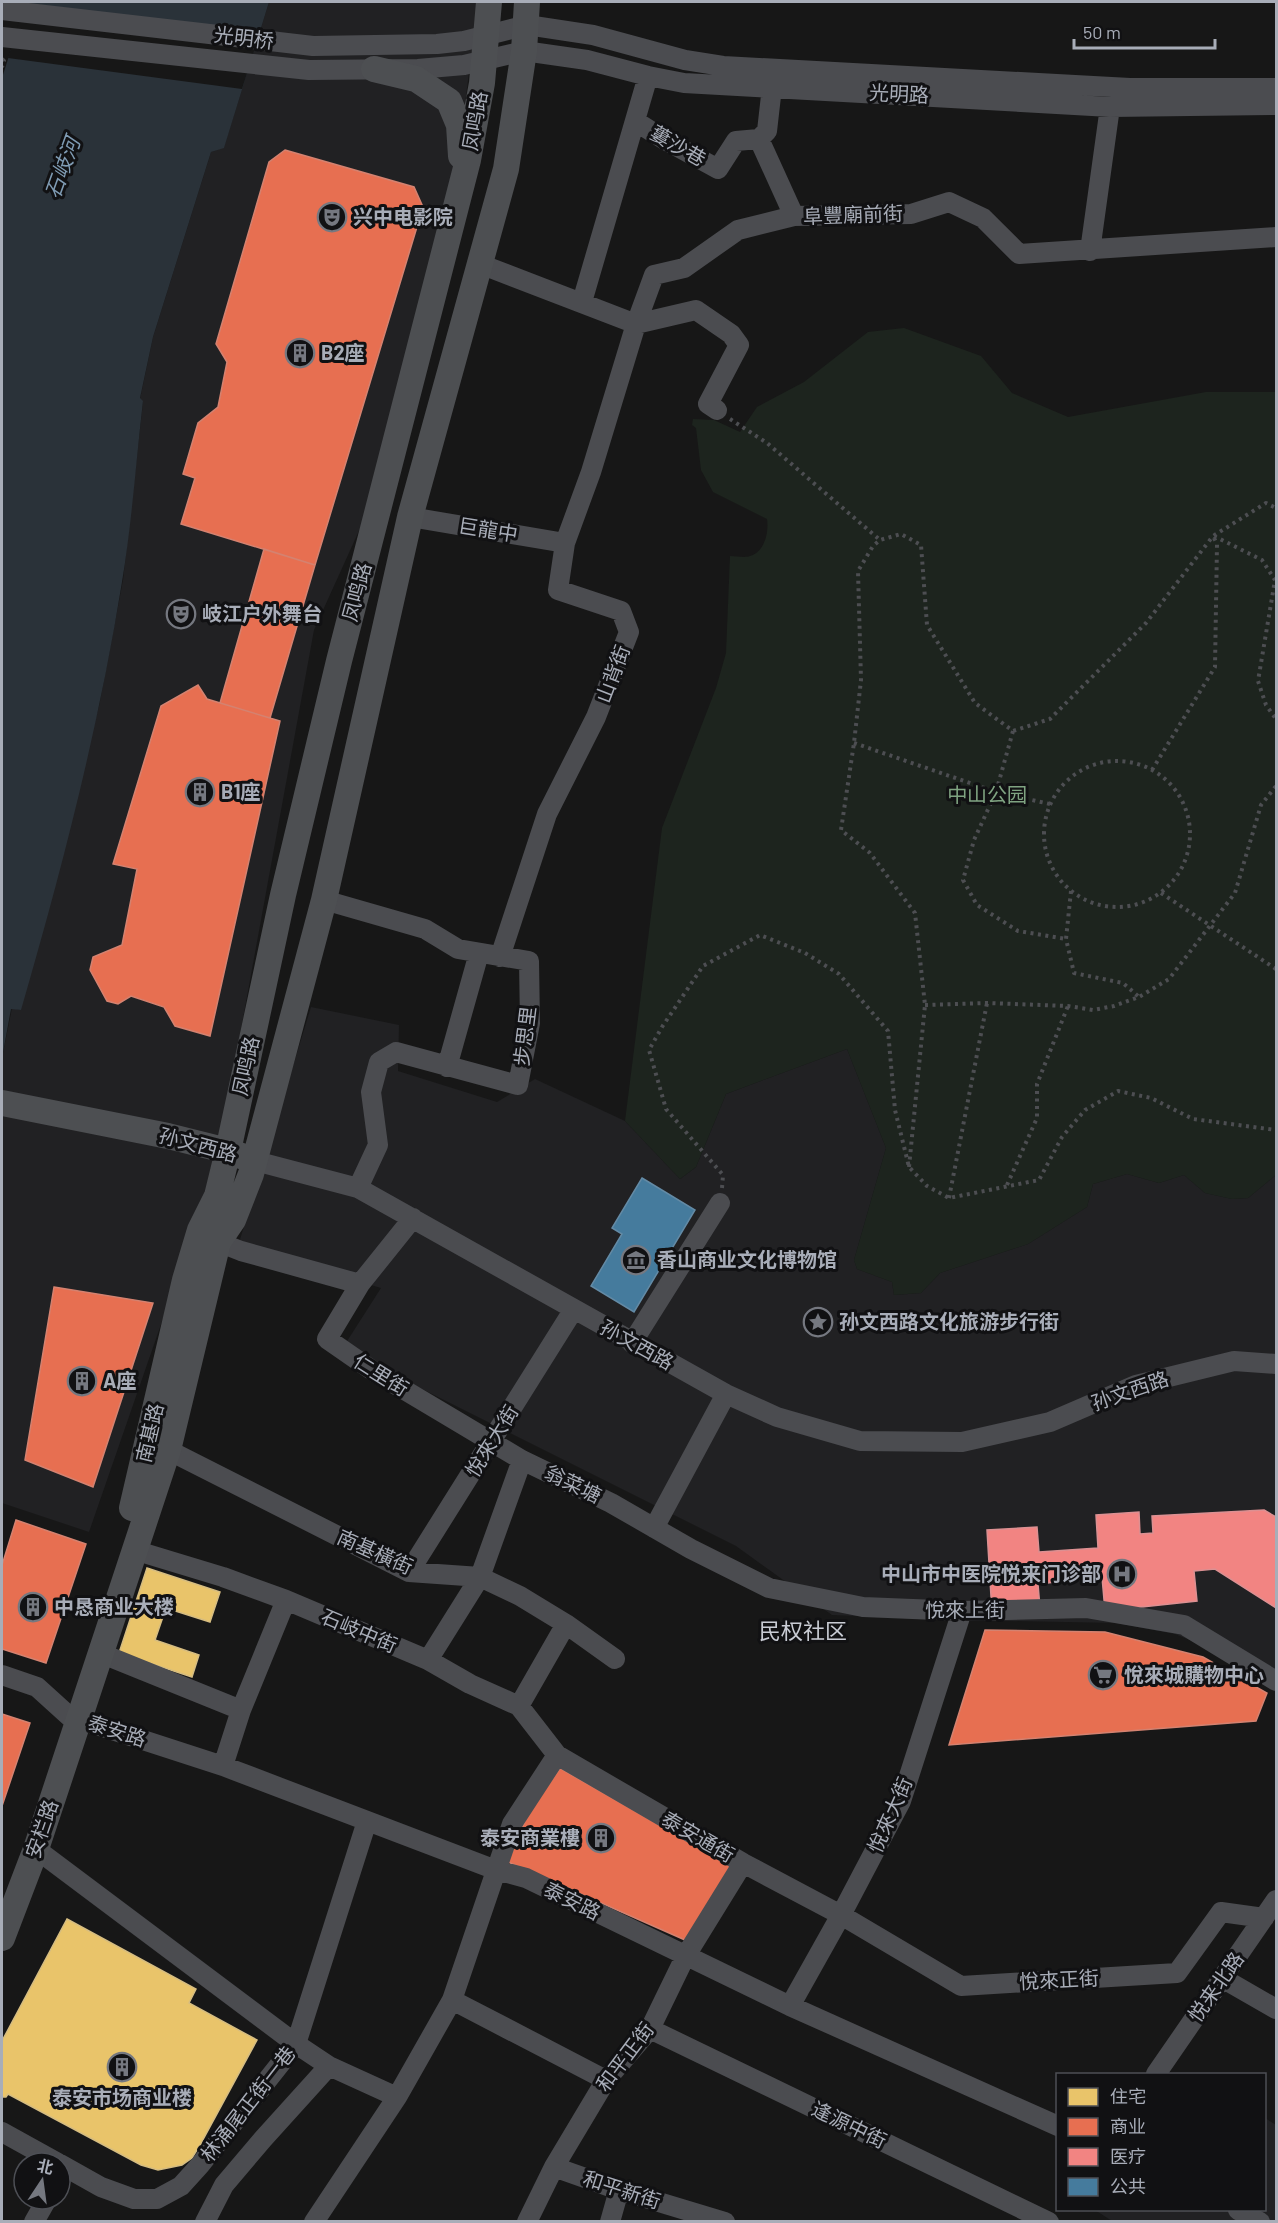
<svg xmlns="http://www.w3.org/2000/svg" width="1278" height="2223" font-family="Barlow,'Noto Sans SC',sans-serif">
	<rect width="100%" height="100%" fill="#171717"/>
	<path fill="#212123" d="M269 2H478L460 143 382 480 314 630 231 1084 202 1206 89 1532 2 1503V1058L12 1008 20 1010 99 706 123 580 143 402 140 399 153 337 211 152 224 147Z
		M311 1007 399 1025 398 1071 497 1102 535 1079 625 1121 680 1179 696 1167 726 1094 847 1049 886 1148 854 1260 857 1269 892 1282 894 1295 921 1293 940 1273 1028 1244 1087 1207 1093 1184 1127 1174 1159 1183 1184 1175 1205 1193 1232 1199 1248 1198 1276 1175V1675L1175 1634 1116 1623 958 1620 832 1615 736 1546 342 1349 381 1288 238 1246Z
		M1265 2118 1276 2125V2221H1112L1095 2210H1264Z"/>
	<path fill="#1d241e" d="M904 328 981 356 1012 393 1068 417 1206 392H1276V1175L1248 1198 1232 1199 1205 1193 1184 1175 1159 1183 1127 1174 1093 1184 1087 1207 1028 1244 940 1273 921 1293 894 1295 892 1282 857 1269 854 1260 886 1148 847 1049 726 1094 696 1167 680 1179 625 1121 662 828 716 688 726 653 730 556C736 556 745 558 750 556 765 552 769 531 767 519L713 492 701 470 696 428 692 425 693 419 714 420 740 432 757 407 804 382 868 332Z"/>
	<path fill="#2a3239" d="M26 2H269L224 148 211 152 153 337 140 398 143 401C136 461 132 522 122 582 99 726 62 869 21 1010L11 1009 2 1058V78Z"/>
	<path fill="#171717" d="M25 3 260 32 242 89 8 58Z"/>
	<path fill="#e9c46a" stroke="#d6bd81" stroke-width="1.5" d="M147 1568 220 1592 210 1622 166 1608 155 1640 199 1655 192 1677 119 1653Z
		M67 1919 196 1989 189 2003 257 2040 200 2145 192 2158 182 2165 158 2170 141 2165 8 2094 6 2097H2V2041Z"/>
	<path fill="#e76f51" stroke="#d48270" stroke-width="1.5" d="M285 150 414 187 423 207 315 565 181 524 195 478 183 474 198 423 218 407 227 362 216 344 269 162Z
		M264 549 315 565 270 718 220 703Z
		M198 685 207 699 280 721 210 1036 175 1026 164 1007 131 996 118 1004 107 1001 90 970 93 957 122 945 137 869 113 864 161 706Z
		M54 1287 153 1303 93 1487 25 1460Z
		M16 1520 86 1544 46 1663 2 1649V1565Z
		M985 1630 1105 1632 1203 1657 1267 1693 1256 1721 949 1745Z
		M2 1714 30 1723 2 1806Z
		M560 1768 731 1866 685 1940 508 1862 528 1814Z"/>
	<path fill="#f28482" stroke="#dc9092" stroke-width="1.5" d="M1264 1510 1276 1517V1608L1215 1569 1194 1571 1197 1601 1105 1611 1102 1577 1038 1584 1040 1608 992 1613 987 1530 1037 1527 1039 1552 1098 1548 1096 1515 1139 1512 1140 1534 1153 1533 1152 1516Z"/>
	<path fill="#457b9d" stroke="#638aa5" stroke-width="1.5" d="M642 1178 695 1210 634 1312 591 1286 622 1234 612 1228Z"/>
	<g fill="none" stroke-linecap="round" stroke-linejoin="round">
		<path stroke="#4d4e52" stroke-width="4" stroke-dasharray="3 4.5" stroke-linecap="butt" d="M2 59 4 61 2 67
			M730 419 767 443 880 540
			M1214 536 1262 560 1275 580 1258 681 1266 705 1276 719
			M1013 731 996 792 974 840 963 880 977 905 1018 931 1066 939
			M854 743 996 792 1050 804
			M1044 834a73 73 0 1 1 146 0a73 73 0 1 1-146 0Z
			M1152 770 1215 667 1217 544 1213 536
			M1071 891 1066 939 1074 973 1123 983 1139 997
			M1161 893 1276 969
			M925 1005 987 1003 1068 1006 1093 1010 1114 1006 1139 997 1169 979 1235 893 1261 805 1276 786
			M909 1167 925 1005 915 913 870 853 841 830 854 743 861 680 858 571 873 546 880 540 901 534 921 545 927 625 975 703 1013 731 1050 719 1146 623 1213 536 1266 503 1276 508
			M1007 1185 1037 1118V1084L1068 1006
			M722 1188 723 1175 666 1109 649 1050 662 1027 703 966 760 935 805 953 839 974 888 1031 895 1110 909 1167 927 1186 949 1198 1039 1180 1062 1137 1085 1110 1118 1091 1151 1098 1193 1119 1276 1130
			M949 1198 987 1003"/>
		<path stroke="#4b4c50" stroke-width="20" d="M2 10 313 46 437 44 464 41 527 25 593 35 685 60 723 66 1130 88H1276
			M2 37 309 70 418 69 464 65 524 51 587 60 648 76 684 83 1110 107 1276 105
			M635 121 665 140 718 169 736 141 759 139 767 131 772 87
			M759 139 794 216
			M1090 251 1110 107
			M480 264 636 324 696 310 731 334 739 345 708 404 717 410
			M582 302 648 76
			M410 517 565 543
			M324 900 425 929 458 949 529 961 530 1023 518 1085 396 1052 379 1062 371 1092 378 1145 358 1188
			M500 957 547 814 596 717 629 632 621 611 558 590 565 543 591 472 636 324 654 275 684 268 738 230 794 216 911 214 949 202 983 218 1019 254 1276 237
			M447 1067 479 953
			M255 1161 358 1188 726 1394 777 1417 860 1441 962 1442 1050 1422 1136 1385 1234 1361 1276 1364
			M413 1218 360 1284 327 1339 376 1373 522 1460 611 1503 691 1549 769 1588 863 1607 962 1611 1086 1608 1184 1625 1276 1681
			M218 1242 241 1251 360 1284
			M632 1343 720 1203
			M168 1450 409 1572 480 1577 520 1596 566 1624 615 1659
			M654 1528 726 1394
			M134 1550 223 1577 286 1600 428 1660 470 1684 519 1706 557 1755 743 1863 841 1915 961 1986 1177 1973 1221 1912 1264 1918
			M409 1572 574 1309
			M100 1653 241 1710
			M428 1660 480 1577 522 1460
			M2 1675 37 1687 69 1716 223 1766 496 1870 526 1878 790 2006 1058 2126
			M519 1706 566 1624
			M223 1766 241 1710 286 1600
			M36 1849 296 2044 329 2066 397 2097
			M1222 1978 1276 2009
			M452 2000 606 2080
			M790 2006 841 1915 901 1801 962 1611
			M650 2029 1049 2222
			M1156 2074 1276 1900
			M2 2132 58 2163
			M60 2164 101 2187 134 2199H157L181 2186 200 2165 296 2044 367 1821
			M554 2167 619 2190 725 2222
			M1238 2210 1260 2222
			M34 2222 47 2199
			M205 2222 224 2185 263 2139 329 2066
			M314 2222 397 2097 452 2000 512 1824 557 1755
			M527 2222 554 2167 606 2080 650 2029 685 1957 743 1863
			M610 2222 619 2190"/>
		<path stroke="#4d4f52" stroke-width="26" d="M374 69 416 79 449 101 459 125 461 156
			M2 1103 168 1136 228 1151 244 1157
			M132 1508 185 1280 200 1230 217 1196 228 1151 283 895 339 661 468 160 482 83 489 2
			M2 1938 36 1849 168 1450 218 1242 233 1220 251 1174 324 900 410 517 506 169 524 51 527 2"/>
	</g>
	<defs>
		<g id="theatre-ring" transform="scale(1.5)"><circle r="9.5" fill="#111113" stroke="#757880" stroke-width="1.5"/><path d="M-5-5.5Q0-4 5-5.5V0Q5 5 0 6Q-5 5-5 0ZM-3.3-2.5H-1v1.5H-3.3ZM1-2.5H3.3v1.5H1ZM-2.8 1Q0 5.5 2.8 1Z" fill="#757880"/></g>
		<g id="building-ring" transform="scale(1.5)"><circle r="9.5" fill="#111113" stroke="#757880" stroke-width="1.5"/><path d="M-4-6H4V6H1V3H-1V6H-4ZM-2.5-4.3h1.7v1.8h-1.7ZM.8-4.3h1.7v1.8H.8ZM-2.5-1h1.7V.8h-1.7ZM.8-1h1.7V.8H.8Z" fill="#757880"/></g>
		<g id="museum-ring" transform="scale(1.5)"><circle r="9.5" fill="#111113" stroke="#757880" stroke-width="1.5"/><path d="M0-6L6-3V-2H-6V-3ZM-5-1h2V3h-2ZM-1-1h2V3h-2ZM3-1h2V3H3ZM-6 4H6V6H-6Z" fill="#757880"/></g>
		<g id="sight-ring" transform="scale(1.5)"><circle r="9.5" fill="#111113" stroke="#757880" stroke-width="1.5"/><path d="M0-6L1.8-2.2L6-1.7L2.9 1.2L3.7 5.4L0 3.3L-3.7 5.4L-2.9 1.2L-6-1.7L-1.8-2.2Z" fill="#757880"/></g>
		<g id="hospital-ring" transform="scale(1.5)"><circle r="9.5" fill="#111113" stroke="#757880" stroke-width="1.5"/><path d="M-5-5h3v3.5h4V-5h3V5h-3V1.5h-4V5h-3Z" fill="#757880"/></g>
		<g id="supermarket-ring" transform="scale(1.5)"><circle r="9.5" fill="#111113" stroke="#757880" stroke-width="1.5"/><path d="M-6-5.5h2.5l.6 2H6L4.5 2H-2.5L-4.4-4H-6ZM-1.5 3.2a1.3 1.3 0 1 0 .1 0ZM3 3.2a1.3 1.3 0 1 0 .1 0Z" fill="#757880"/></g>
	</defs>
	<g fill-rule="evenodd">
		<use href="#theatre-ring" x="332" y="217"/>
		<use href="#building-ring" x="300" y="353"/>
		<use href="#theatre-ring" x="181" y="614"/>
		<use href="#building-ring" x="200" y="792"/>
		<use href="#museum-ring" x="636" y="1260"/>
		<use href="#sight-ring" x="818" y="1322"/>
		<use href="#building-ring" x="82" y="1381"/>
		<use href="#hospital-ring" x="1122" y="1574"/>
		<use href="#building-ring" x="33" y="1607"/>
		<use href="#supermarket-ring" x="1103" y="1675"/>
		<use href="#building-ring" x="601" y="1838"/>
		<use href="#building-ring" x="122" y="2067"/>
	</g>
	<g text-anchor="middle" stroke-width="6" stroke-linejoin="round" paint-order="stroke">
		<g font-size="20" fill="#a8adb8" stroke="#111113">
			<text transform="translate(244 38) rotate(7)" y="7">光明桥</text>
			<text transform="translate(899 94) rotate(3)" y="7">光明路</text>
			<text transform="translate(475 121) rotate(-80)" y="7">凤鸣路</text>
			<text transform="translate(678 146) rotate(30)" y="7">蔞沙巷</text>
			<text transform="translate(853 215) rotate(-2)" y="7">阜豐廟前街</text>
			<text transform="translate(488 530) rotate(9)" y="7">巨龍中</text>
			<text transform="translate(357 592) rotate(-75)" y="7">凤鸣路</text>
			<text transform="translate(613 674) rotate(-69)" y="7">山背街</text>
			<text transform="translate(525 1036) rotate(-83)" y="7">步思里</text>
			<text transform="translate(246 1066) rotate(-78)" y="7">凤鸣路</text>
			<text transform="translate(198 1145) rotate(15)" y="7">孙文西路</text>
			<text transform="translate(637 1345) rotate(29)" y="7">孙文西路</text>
			<text transform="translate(381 1375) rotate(32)" y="7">仁里街</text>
			<text transform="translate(1130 1391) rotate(-19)" y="7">孙文西路</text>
			<text transform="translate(150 1433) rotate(-77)" y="7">南基路</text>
			<text transform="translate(492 1441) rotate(-58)" y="7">悅來大街</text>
			<text transform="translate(573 1484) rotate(26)" y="7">翁菜塘</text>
			<text transform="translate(375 1552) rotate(24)" y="7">南基橫街</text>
			<text x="965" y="1617">悅來上街</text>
			<text transform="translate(359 1631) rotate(23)" y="7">石岐中街</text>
			<text transform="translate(117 1731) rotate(18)" y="7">泰安路</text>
			<text transform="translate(890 1815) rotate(-66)" y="7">悅來大街</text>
			<text transform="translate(42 1829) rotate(-71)" y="7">安栏路</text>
			<text transform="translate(698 1837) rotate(30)" y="7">泰安通街</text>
			<text transform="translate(572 1901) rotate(26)" y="7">泰安路</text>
			<text transform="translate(1059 1980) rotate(-3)" y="7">悅來正街</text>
			<text transform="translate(1216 1987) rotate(-55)" y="7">悦来北路</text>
			<text transform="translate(625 2057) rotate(-53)" y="7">和平正街</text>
			<text transform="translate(248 2104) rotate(-52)" y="7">林涌尾正街一巷</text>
			<text transform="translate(849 2125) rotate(26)" y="7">逢源中街</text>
			<text transform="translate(622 2190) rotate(18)" y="7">和平新街</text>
		</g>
		<g font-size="20" font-weight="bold" fill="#a8adb8" stroke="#111113" text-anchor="start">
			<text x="353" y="224">兴中电影院</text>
			<text x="321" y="360">B2座</text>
			<text x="202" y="621">岐江户外舞台</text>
			<text x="221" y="799">B1座</text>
			<text x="657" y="1267">香山商业文化博物馆</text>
			<text x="839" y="1329">孙文西路文化旅游步行街</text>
			<text x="103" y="1388">A座</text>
			<text x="1101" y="1581" text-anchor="end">中山市中医院悦来门诊部</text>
			<text x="54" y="1614">中恳商业大楼</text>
			<text x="1124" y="1682">悅來城購物中心</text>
			<text x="580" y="1845" text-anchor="end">泰安商業樓</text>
			<text x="122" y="2105" text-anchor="middle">泰安市场商业楼</text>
		</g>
		<g font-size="20" fill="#7fa381" stroke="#111113">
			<text x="987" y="802">中山公园</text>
		</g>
		<g font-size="21" font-style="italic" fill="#7f9bb3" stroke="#111113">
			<text transform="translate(63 168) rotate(-70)" y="7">石岐河</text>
		</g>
		<g font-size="22" fill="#c9ccd4" stroke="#111113">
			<text x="803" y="1639">民权社区</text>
		</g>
	</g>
	<rect width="1278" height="2223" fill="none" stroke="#a8adb8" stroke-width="6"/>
	<rect x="1056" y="2073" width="210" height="138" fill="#111113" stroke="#4d4f55" stroke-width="1.5"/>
	<rect x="1068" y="2088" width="30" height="18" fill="#e9c46a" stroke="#4d4f55" stroke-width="1.5"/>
	<text x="1110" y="2103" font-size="18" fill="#a8adb8">住宅</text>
	<rect x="1068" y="2118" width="30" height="18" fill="#e76f51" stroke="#4d4f55" stroke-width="1.5"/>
	<text x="1110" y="2133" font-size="18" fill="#a8adb8">商业</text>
	<rect x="1068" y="2148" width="30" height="18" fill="#f28482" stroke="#4d4f55" stroke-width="1.5"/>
	<text x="1110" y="2163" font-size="18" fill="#a8adb8">医疗</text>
	<rect x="1068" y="2178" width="30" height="18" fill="#457b9d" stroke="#4d4f55" stroke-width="1.5"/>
	<text x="1110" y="2193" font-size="18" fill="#a8adb8">公共</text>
	<g transform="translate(42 2181) rotate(13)"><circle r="28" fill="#111113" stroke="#4d4f55" stroke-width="1.5"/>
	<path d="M0-4.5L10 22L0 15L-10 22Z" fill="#757880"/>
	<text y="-9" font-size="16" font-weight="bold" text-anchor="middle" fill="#a8adb8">北</text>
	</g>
	<path d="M1074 39v9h141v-9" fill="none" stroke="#a8adb8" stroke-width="3"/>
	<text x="1083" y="39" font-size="18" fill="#a8adb8" stroke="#111113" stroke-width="4.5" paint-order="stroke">50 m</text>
</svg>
